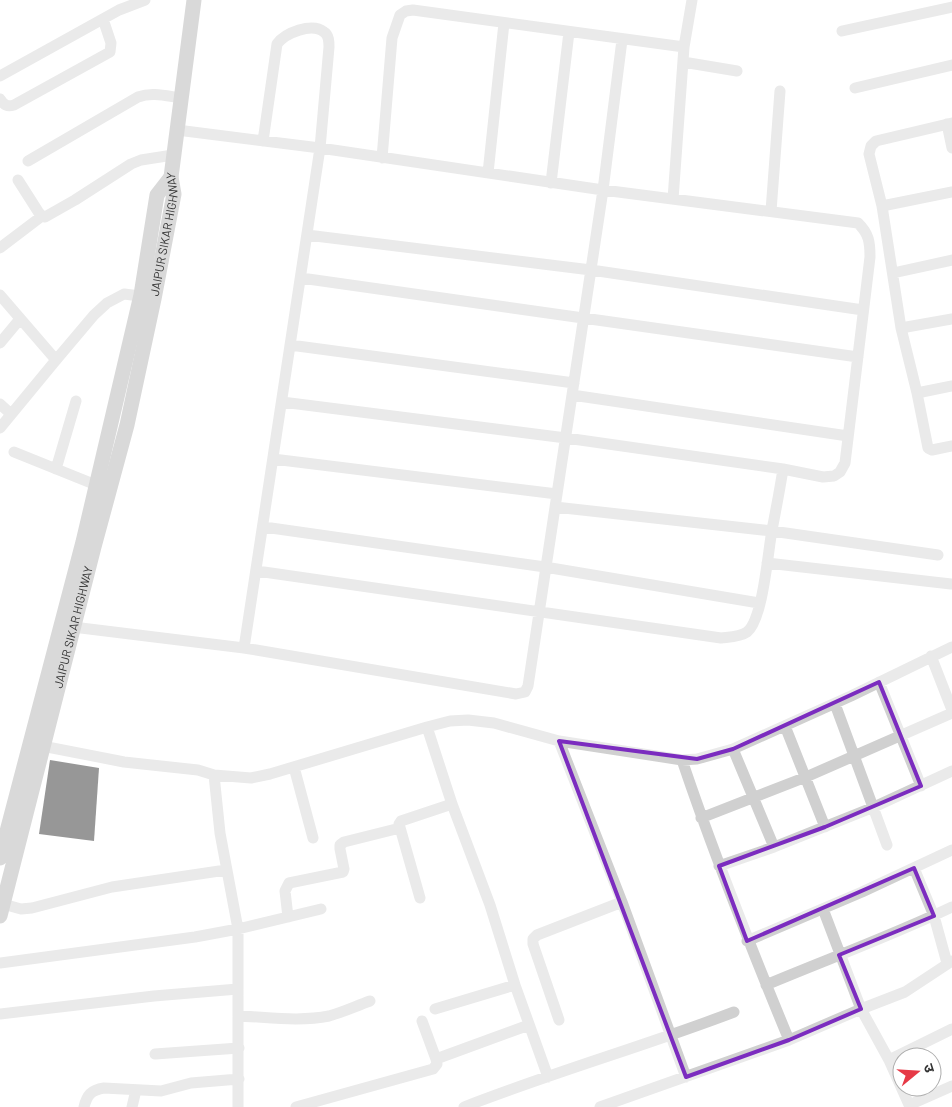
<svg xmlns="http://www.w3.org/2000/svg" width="952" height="1107" font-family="Barlow,'Noto Sans Devanagari',sans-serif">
	<rect width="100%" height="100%" fill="#fff"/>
	<path fill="#1a1a1a" d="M50 760 99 768 94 841 39 834Z"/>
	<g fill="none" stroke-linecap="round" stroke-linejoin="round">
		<path stroke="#d0d0d0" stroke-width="11" d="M842 31 952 7
			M683 62 737 71
			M0 76 119 10 145 0
			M855 88 952 65
			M0 99C4 105 7 107 14 105L110 52 111 43 103 19
			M952 123 876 141 871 146 869 154 882 206 901 328 917 393 928 448 932 450 952 446
			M947 124 952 148
			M177 130 320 148 603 190 858 223C869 234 870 242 870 257L845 463 840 472 834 476 823 477 783 469 566 438 282 402
			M382 158 392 38 400 15 406 11 413 10 684 47
			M28 161 138 97C152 92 166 96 181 98
			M488 173 504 23
			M18 180 39 213 42 216 45 217 75 200 131 164 141 160 173 155
			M551 183 569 32
			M673 199 684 47 692 0
			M882 206 952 192
			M771 211 780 91
			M307 235 591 270 863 310
			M0 248 42 216
			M893 273 952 260
			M301 278 858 357
			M0 295 56 360
			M901 328 952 319
			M0 343 20 319
			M290 345 574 383
			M917 393 952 386
			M572 395 848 436
			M0 404 11 414
			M0 428 56 360 94 315 107 303 124 294 148 297
			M14 452 96 485
			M273 459 557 494
			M56 469 76 401
			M555 507 772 531 938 555
			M264 527 545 567 759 603
			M767 563 951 584
			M257 571 721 638C729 637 740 637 747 632 763 620 768 551 772 530 776 509 780 489 783 469
			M66 624 73 627 244 648 516 694 525 692 528 686 603 190 622 40
			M244 648 320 148 329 47C329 42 329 35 324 32 312 22 285 33 277 44L263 141
			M931 656 952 710
			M879 682 921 786
			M835 704 887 845
			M785 726 825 827
			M427 727 452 804 490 905 515 985 548 1077
			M559 741 622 902 686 1077
			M37 745 124 762 198 770 214 775 251 778 270 774 427 727 450 721 468 720 494 723 559 741 682 760 697 759 733 749 851 696 952 647
			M733 749 774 847 874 807 952 771
			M682 760C714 855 751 948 789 1040
			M294 767 313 838
			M214 775 220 833 238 929V1107
			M701 818 806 777 952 713
			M719 866 774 847
			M914 868 934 916 947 963
			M420 898 399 824 401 821 452 804
			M3 904 21 909 32 908 112 887 226 870
			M823 909 861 1009 889 1060
			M288 917 285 891 289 883 343 872 344 869 340 849V845L344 842 400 828
			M747 941 862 892 952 850
			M0 963 195 937 238 929 321 909
			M766 985C828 959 891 936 952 907
			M435 1009 515 985
			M0 1014 154 996 238 989
			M238 1016C267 1017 300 1022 329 1016 343 1012 356 1006 370 1001
			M559 1020 533 944V939L537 935 622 902
			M155 1054 239 1048
			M436 1059 529 1025
			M909 1105 952 1086
			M84 1107C87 1095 91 1090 104 1088L161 1091 191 1083 239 1079
			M132 1107 136 1090
			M296 1107 433 1069 437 1064 436 1059 422 1021
			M464 1107C553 1072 645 1046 734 1012
			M600 1107 789 1040 861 1009 905 992 952 961
			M910 1107 889 1060 952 1029"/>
		<g stroke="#ababab" stroke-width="15">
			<path d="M0 858 83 542 141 295 157 195 171 177"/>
			<path id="s1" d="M0 916 94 547 127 425 154 299 174 194 171 177 194 0"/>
		</g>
	</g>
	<path d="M0 0H952V1107H0ZM879 682 921 786 825 827 719 866 747 941 914 868 934 916 839 955 861 1009 789 1040 686 1077 559 741 697 759 733 749Z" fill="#fff" fill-opacity=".55" fill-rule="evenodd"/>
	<path fill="none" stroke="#7b2cbf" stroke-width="4" stroke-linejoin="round" d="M879 682 921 786 825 827 719 866 747 941 914 868 934 916 839 955 861 1009 789 1040 686 1077 559 741 697 759 733 749Z"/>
	<g text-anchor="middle" stroke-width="5" stroke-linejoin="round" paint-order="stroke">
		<g font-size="12" fill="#333" stroke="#fff">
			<text dy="4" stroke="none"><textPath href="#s1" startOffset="702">JAIPUR SIKAR HIGHWAY</textPath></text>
			<text dy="4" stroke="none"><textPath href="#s1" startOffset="298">JAIPUR SIKAR HIGHWAY</textPath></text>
		</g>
	</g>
	<g transform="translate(917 1072) rotate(72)"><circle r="24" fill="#ffffff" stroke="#adadad"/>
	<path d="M0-4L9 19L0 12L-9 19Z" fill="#e63946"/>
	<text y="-8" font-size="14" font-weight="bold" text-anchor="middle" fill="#333333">उ</text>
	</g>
</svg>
